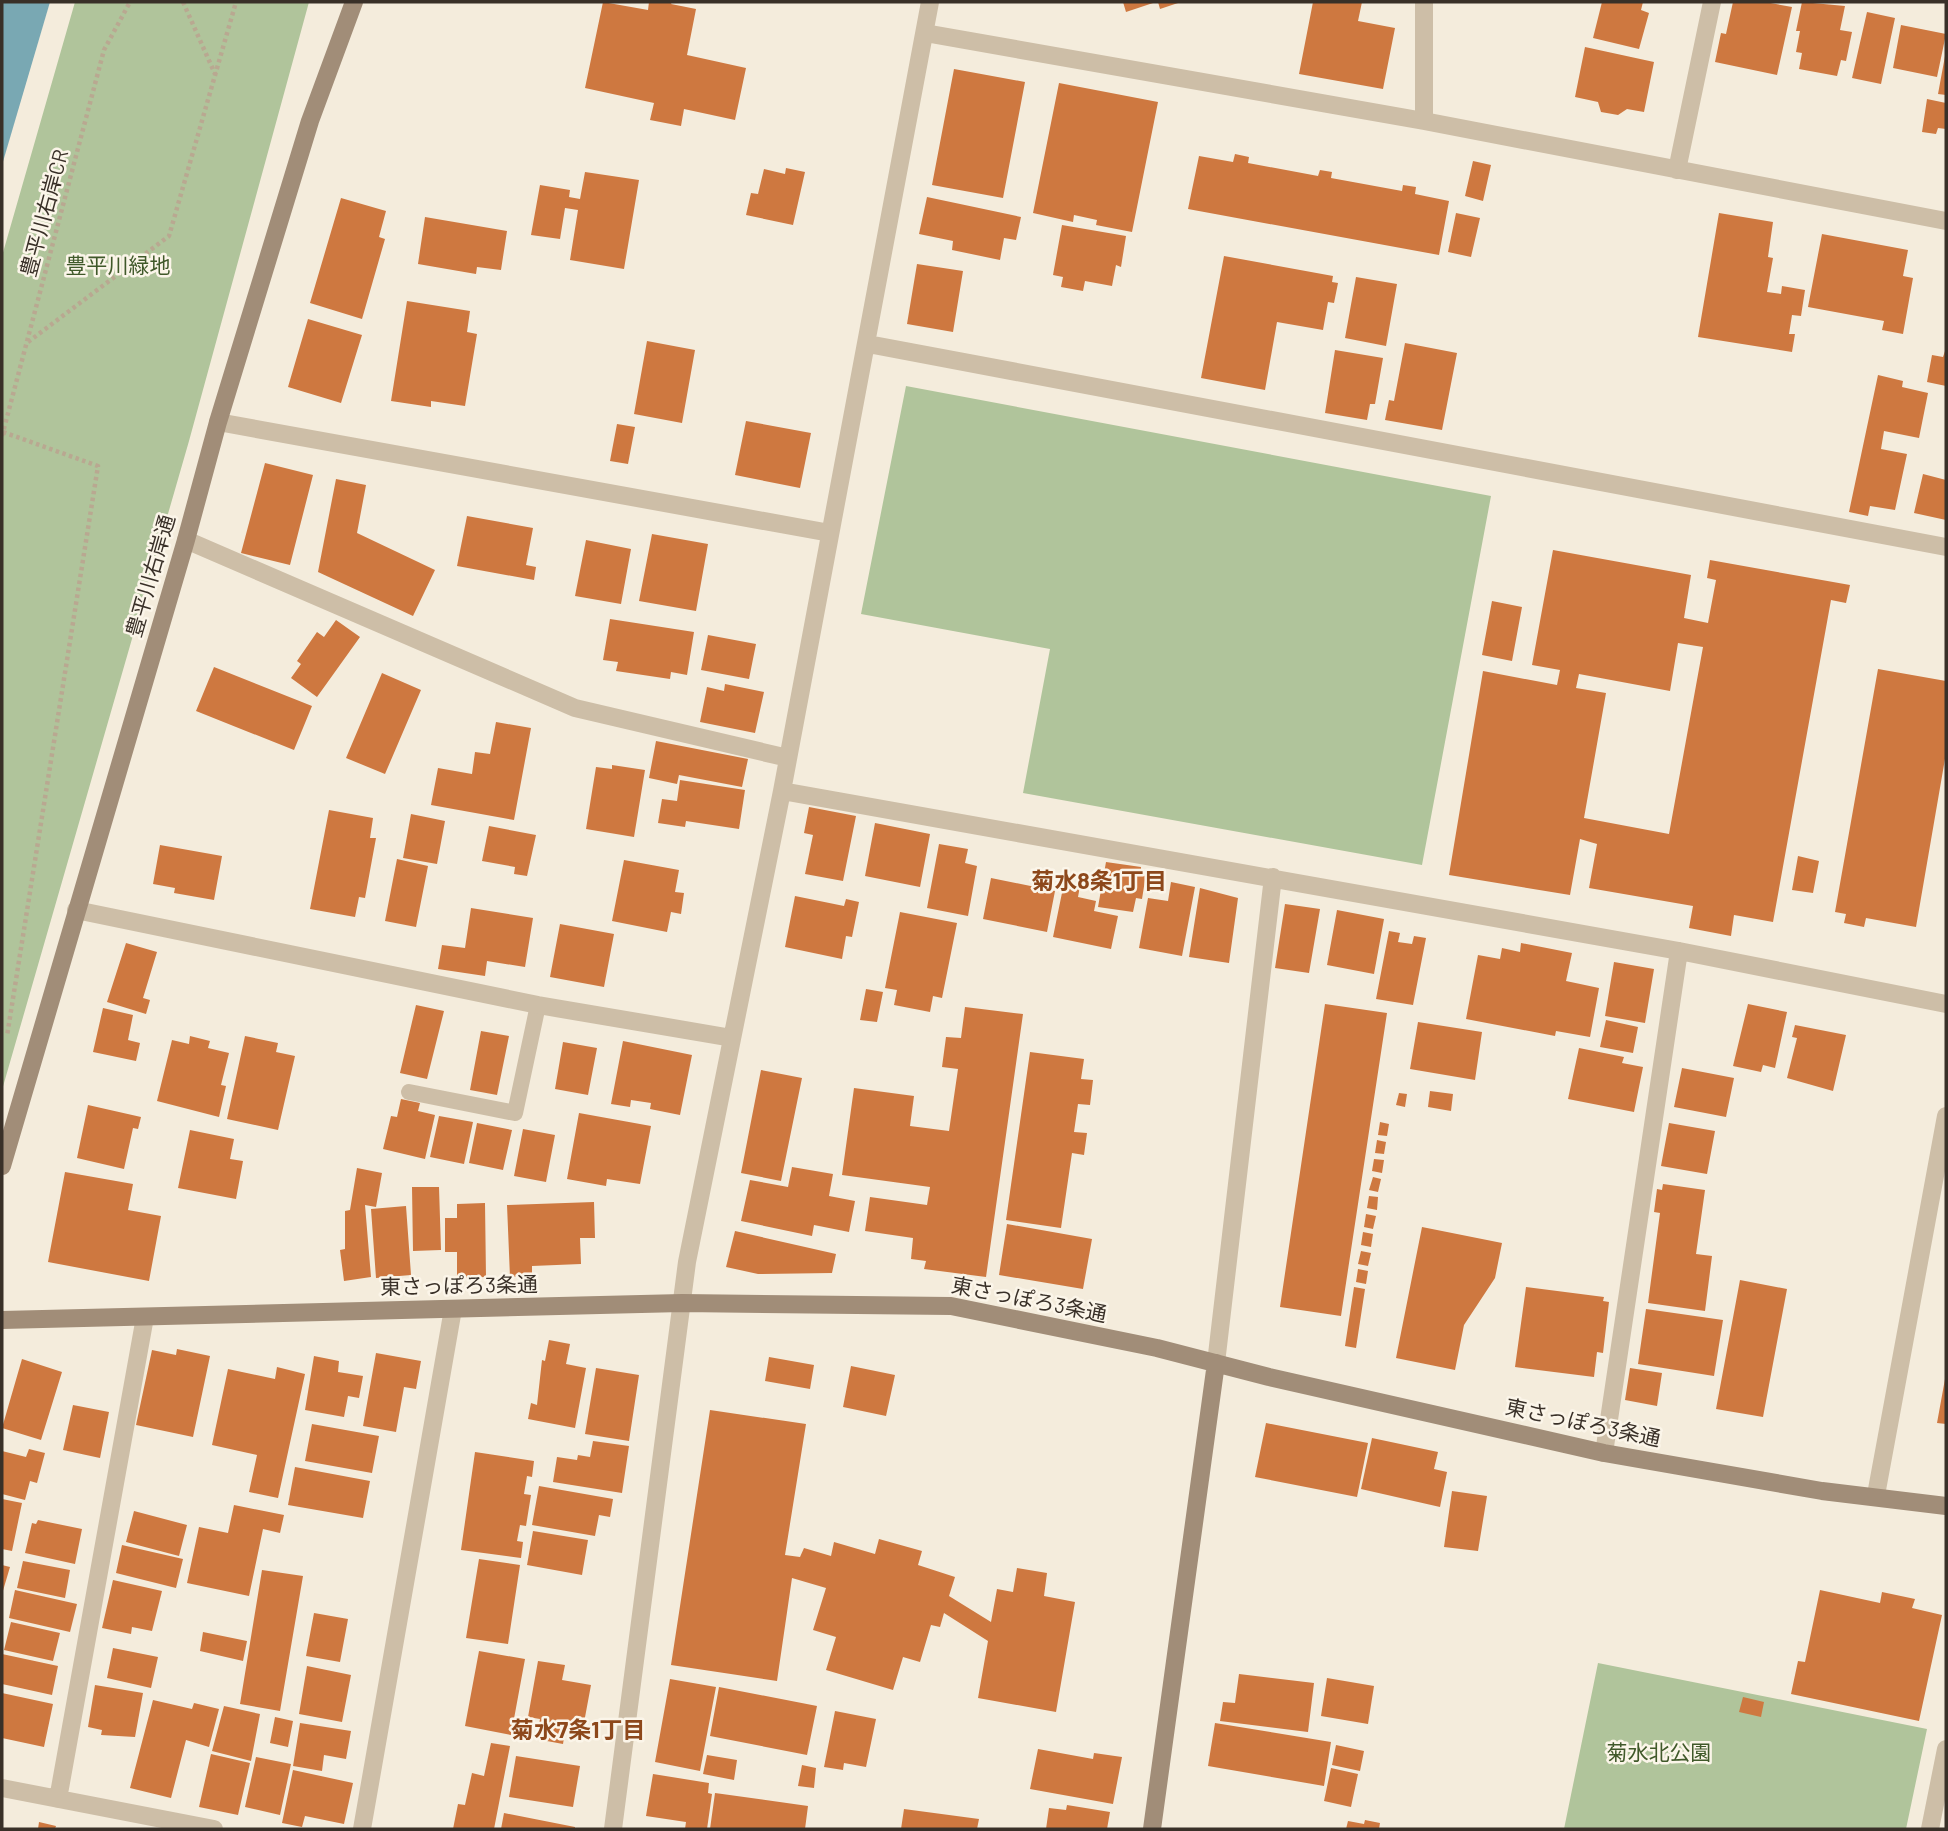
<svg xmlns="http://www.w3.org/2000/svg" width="1948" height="1831" font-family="Barlow,'Noto Sans JP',sans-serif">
	<rect width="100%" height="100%" fill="#f4ecdc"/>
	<path fill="#b0c49b" d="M75 2H309L189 441 2 1090V256Z
		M906 386 1491 496 1422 865 1023 793 1050 649 861 614Z
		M1598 1663 1927 1729 1906 1829H1564Z"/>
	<path fill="#79a8b3" d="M2 2H50L2 165Z"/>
	<path fill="#ce7840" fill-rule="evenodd" d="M603 2 648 10 649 2H672L671 4 696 9 687 55 746 68 735 120 684 109 681 126 650 120 654 103 585 88Z
		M1123 2H1156L1126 12Z
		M1158 2H1181L1160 9Z
		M1313 2H1362L1358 21 1395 28 1383 89 1299 74Z
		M1602 2H1643L1641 10 1649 13 1639 49 1593 38Z
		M1733 2H1765L1792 7 1777 75 1715 62 1721 33 1726 34Z
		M1802 2 1845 6 1840 30 1852 32 1846 61 1841 60 1837 76 1799 69 1802 53 1796 52 1800 31H1796Z
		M1867 12 1895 18 1881 84 1852 78Z
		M1901 25 1946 34 1937 77 1893 68Z
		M1585 47 1654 62 1644 112 1627 109 1618 115 1601 112 1598 102 1575 97Z
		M1945 56H1946V95L1938 94Z
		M954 69 1025 82 1003 198 932 185Z
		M1059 83 1158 102 1132 232 1096 225 1097 220 1074 215 1073 222 1033 213Z
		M1927 99 1946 103V129L1938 128 1936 134 1922 132Z
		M1235 154 1249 157 1248 163 1318 176 1320 170 1332 172 1331 178 1402 191 1403 185 1416 187 1415 194 1449 201 1439 255 1188 209 1199 156 1233 162Z
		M1473 161 1491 165 1483 201 1465 196Z
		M786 168 805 172 793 225 746 215 751 193 758 194 764 169 785 174Z
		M585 172 639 180 624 269 570 260 578 210 565 208 560 239 531 235 540 185 570 190 569 197 580 199Z
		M927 197 1021 217 1016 240 1004 238 1000 260 952 250 953 241 919 234Z
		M341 198 386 211 379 237 385 239 362 319 310 303Z
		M1456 213 1480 218 1471 257 1448 252Z
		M1719 213 1773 222 1768 257 1773 258 1767 292 1781 294 1782 286 1805 290 1801 316 1792 315 1789 334H1795L1792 352 1698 337Z
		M425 217 507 231 501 270 477 267 476 274 418 264Z
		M1062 225 1126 236 1121 267 1116 265 1112 286 1085 281 1083 291 1061 287 1063 277 1053 275Z
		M1822 234 1908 250 1903 276 1913 278 1903 334 1882 330 1884 321 1808 307Z
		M1224 256 1333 276 1332 282 1338 283 1334 303 1328 302 1323 330 1277 322 1265 390 1201 378Z
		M917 264 963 271 953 332 907 324Z
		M1356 277 1397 284 1386 346 1345 338Z
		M407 301 470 311 467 332 477 334 465 406 431 401V407L391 401Z
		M308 319 362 335 341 403 288 387Z
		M647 341 695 350 682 423 634 414Z
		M1405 343 1457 353 1442 430 1385 420 1389 400 1394 401Z
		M1946 348V386L1927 382 1932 355 1943 357Z
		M1335 350 1383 358 1375 404H1370L1367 420 1325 413Z
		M1878 375 1903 381 1902 387 1928 393 1919 438 1884 431 1881 449 1907 454 1895 510 1870 506 1868 516 1849 512Z
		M746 421 811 433 800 488 735 475Z
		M617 424 635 427 628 464 610 461Z
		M265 463 313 475 290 565 241 553Z
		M1923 474 1946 480V520L1914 513Z
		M336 479 366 485 357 533 435 570 413 616 318 572Z
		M467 516 533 528 526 565 536 567 534 580 457 566Z
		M652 534 708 544 696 611 639 601Z
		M586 540 631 549 621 604 575 596Z
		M1553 550 1691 575 1684 618 1708 623 1716 580 1707 578 1710 560 1850 585 1846 603 1831 600 1773 922 1734 915 1731 936 1689 928 1693 906 1589 888 1597 844 1580 839 1570 895 1449 875 1483 671 1557 685 1560 670 1532 665ZM1678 643 1703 647 1669 834 1584 818 1606 693 1576 688 1579 674 1670 691Z
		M1492 601 1522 607 1512 661 1482 655Z
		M610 619 694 632 687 675 671 672 670 679 616 671 618 662 603 660Z
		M336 620 360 637 317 697 291 678 301 664 297 661 317 632 324 637Z
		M708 635 756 644 749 679 701 670Z
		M214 667 312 706 294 750 196 711Z
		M1878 669 1946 681V753L1916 927 1866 918 1864 927 1844 923 1846 914 1835 912Z
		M382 673 421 690 385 774 346 758Z
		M725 684 764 692 755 733 700 722 707 687 724 691Z
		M496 722 531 728 514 820 431 805 438 768 472 774 475 752 490 754Z
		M656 741 748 759 742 787 679 775 677 784 649 778Z
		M612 765 645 770 634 837 586 829 596 767 612 769Z
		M680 780 745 790 739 829 686 821 685 827 658 823 662 799 677 801Z
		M809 807 856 816 843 881 805 874 813 835 804 833Z
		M329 810 373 818 370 838H376L365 898 359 897 355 917 310 909Z
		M411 814 445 821 437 864 403 858Z
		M875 823 930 834 920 887 865 876Z
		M489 826 536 835 527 876 514 874 515 867 482 861Z
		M939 844 968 849 965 863 977 866 968 916 927 908Z
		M160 845 222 856 214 900 174 893 175 888 153 884Z
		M1798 856 1819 861 1813 893 1792 890Z
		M397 859 428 866 416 927 385 921Z
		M624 860 679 870 675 892 684 893 681 914 671 912 667 932 612 921Z
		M1106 862 1141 867V873L1146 874 1142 899 1136 898 1133 912 1098 907Z
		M991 878 1055 891 1047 932 983 919Z
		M1171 882 1195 887 1182 956 1139 948 1148 898 1168 901Z
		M1064 883 1080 886 1078 897 1096 901 1094 911 1118 916 1111 949 1053 937Z
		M1200 888 1238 898 1229 963 1189 957Z
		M795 896 844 906 846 899 859 902 852 937 846 936 842 959 785 947Z
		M1285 904 1320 909 1309 973 1275 968Z
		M471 908 533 918 525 967 487 961 485 976 438 969 442 945 465 948Z
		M1337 910 1384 919 1374 974 1327 965Z
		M900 912 957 923 942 998 933 996 930 1012 894 1005 897 990 885 988Z
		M560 924 614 934 604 987 550 977Z
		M1389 931 1400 933 1398 942 1412 944 1414 936 1426 938 1413 1005 1376 999Z
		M126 943 157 952 143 998 150 1000 146 1014 107 1002Z
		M1521 943 1572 953 1566 981 1599 988 1590 1037 1556 1031 1555 1036 1466 1019 1478 955 1500 959 1502 948 1520 952Z
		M1614 962 1654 969 1645 1023 1605 1016Z
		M866 989 883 992 877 1022 860 1020Z
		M1325 1004 1387 1013 1341 1316 1280 1307Z
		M1748 1004 1787 1012 1775 1068 1763 1065 1761 1072 1733 1066Z
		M416 1005 444 1011 427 1079 400 1073Z
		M965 1007 1023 1014 986 1277 924 1269 926 1261 911 1259 913 1238 865 1231 870 1197 927 1205 930 1187 842 1175 854 1088 914 1096 910 1126 949 1131 958 1069 942 1067 946 1037 961 1038Z
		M103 1008 133 1015 128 1040 140 1043 136 1061 93 1052Z
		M1606 1020 1638 1027 1633 1053 1600 1047Z
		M1418 1022 1482 1032 1475 1080 1410 1069Z
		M1795 1025 1846 1035 1833 1091 1787 1078 1797 1038 1792 1037Z
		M481 1031 509 1036 497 1095 470 1090Z
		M190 1036 210 1041 208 1048 229 1053 221 1085 226 1086 219 1117 157 1101 172 1040 189 1044Z
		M245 1036 278 1043 276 1052 295 1056 278 1130 227 1119Z
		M623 1041 692 1055 680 1115 650 1109 651 1103 631 1100 630 1107 611 1104Z
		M563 1042 597 1048 588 1095 555 1089Z
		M1579 1048 1624 1057 1622 1063 1643 1067 1634 1112 1568 1099Z
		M1030 1052 1084 1059 1081 1079 1093 1080 1090 1105 1078 1104 1074 1132 1087 1133 1084 1155 1072 1153 1061 1228 1006 1220Z
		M1682 1068 1734 1078 1726 1117 1674 1107Z
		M761 1070 802 1078 781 1181 741 1173Z
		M1430 1091 1453 1094 1451 1111 1428 1107Z
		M1399 1093 1407 1094 1405 1107 1396 1105Z
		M401 1099 420 1103 418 1111 435 1115 425 1159 383 1149 391 1116 397 1117Z
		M88 1105 141 1117 138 1129 133 1128 124 1169 77 1158Z
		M579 1113 651 1126 640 1184 607 1179 606 1186 567 1179Z
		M439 1116 473 1122 464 1164 430 1157Z
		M1380 1122 1389 1124 1387 1136 1378 1135Z
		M477 1123 512 1130 503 1170 469 1163Z
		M1669 1123 1715 1131 1707 1174 1661 1166Z
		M523 1129 555 1135 546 1182 514 1176Z
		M190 1130 234 1139 230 1159 243 1161 236 1199 178 1188Z
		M1377 1140 1386 1142 1384 1154 1375 1153Z
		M1374 1159 1384 1160 1382 1173 1372 1171Z
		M792 1167 833 1174 829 1196 855 1201 849 1232 814 1225 812 1236 741 1221 750 1180 788 1187Z
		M357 1168 382 1173 376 1207 365 1205 371 1277 344 1281 340 1250 345 1249V1211L350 1210Z
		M65 1172 133 1184 128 1210 161 1216 149 1281 48 1262Z
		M1373 1177 1381 1179 1378 1192 1369 1190Z
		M1663 1184 1705 1190 1696 1254 1712 1256 1705 1311 1648 1303 1660 1213 1654 1212 1657 1189 1662 1190Z
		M412 1187H439L441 1250 413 1251Z
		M1369 1196 1378 1197 1377 1210 1367 1208Z
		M594 1202 595 1238H580L581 1264 532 1266V1276L510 1277 507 1205Z
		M485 1203 486 1277 457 1278V1252H445V1218H457V1204Z
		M406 1206 411 1275 376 1278 371 1209Z
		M1366 1214 1376 1216 1373 1229 1364 1227Z
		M1007 1224 1092 1239 1083 1289 999 1275Z
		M1422 1227 1502 1243 1495 1278 1464 1325 1455 1370 1396 1358Z
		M735 1231 836 1254 832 1273 758 1274 726 1267Z
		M1363 1232 1373 1234 1371 1247 1361 1245Z
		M1361 1251 1371 1253 1368 1266 1358 1264Z
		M1358 1269 1368 1271 1366 1284 1356 1282Z
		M1740 1280 1787 1289 1763 1417 1716 1409Z
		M1354 1287 1365 1289 1356 1348 1345 1346Z
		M1526 1287 1604 1297 1603 1301 1609 1302 1603 1353 1597 1352 1594 1377 1515 1367Z
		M1646 1309 1723 1320 1714 1376 1638 1364Z
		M549 1340 570 1344 566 1364 586 1368 575 1428 528 1419 531 1403 537 1405 542 1360 545 1361Z
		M177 1349 210 1356 193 1437 136 1425 152 1350 176 1355Z
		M376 1353 421 1361 416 1389 404 1387 396 1432 363 1426Z
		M314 1356 339 1361 338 1372 363 1376 359 1398 348 1396 344 1417 305 1410Z
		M769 1357 814 1365 810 1389 765 1381Z
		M22 1359 62 1372 41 1440 2 1428Z
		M851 1366 895 1375 886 1416 843 1407Z
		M277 1367 305 1374 278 1498 249 1492 257 1455 212 1445 228 1369 275 1379Z
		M596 1368 639 1375 629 1441 585 1434Z
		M1630 1368 1662 1373 1657 1406 1625 1400Z
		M1945 1379H1946V1424L1937 1423Z
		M73 1405 109 1412 100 1458 63 1450Z
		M710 1410 806 1424 785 1555 800 1557 804 1548 831 1556 834 1542 875 1554 879 1539 922 1551 918 1565 955 1577 949 1596 991 1622 997 1589 1013 1592 1017 1568 1047 1573 1044 1596 1075 1602 1056 1712 978 1698 988 1641 944 1613 940 1627 931 1625 920 1662 903 1657 893 1690 826 1670 836 1637 813 1630 826 1588 792 1578 777 1681 671 1665Z
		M1266 1423 1368 1443 1357 1497 1255 1477Z
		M312 1424 379 1436 372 1473 305 1461Z
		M1372 1438 1438 1452 1434 1469 1447 1472 1440 1507 1361 1489Z
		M593 1441 629 1446 622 1493 553 1482 557 1457 577 1460 578 1455 590 1457Z
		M29 1449 45 1453 37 1483 30 1481 25 1500 2 1494V1451L26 1457Z
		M475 1452 534 1461 532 1477 527 1476 524 1494 531 1495 526 1526 520 1525 517 1541 523 1542 521 1558 461 1550Z
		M295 1467 370 1481 363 1518 288 1505Z
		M539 1486 613 1499 610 1517 599 1515 595 1536 532 1525Z
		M1452 1491 1487 1496 1478 1551 1444 1547Z
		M2 1499 22 1503 12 1551 2 1549Z
		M234 1505 284 1515 280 1533 263 1529 249 1596 187 1583 199 1527 228 1533Z
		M134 1511 187 1525 179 1556 126 1542Z
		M38 1520 82 1529 75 1564 25 1553 32 1523 36 1524Z
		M533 1531 588 1540 582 1575 527 1565Z
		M122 1545 183 1559 176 1588 116 1573Z
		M479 1559 520 1565 508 1644 466 1638Z
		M23 1561 70 1570 65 1598 17 1588Z
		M2 1565 10 1567 2 1594Z
		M262 1570 303 1576 280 1711 240 1704Z
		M113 1580 162 1591 152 1631 132 1627 131 1634 102 1628Z
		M15 1590 77 1604 70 1632 9 1618Z
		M1820 1590 1880 1603 1882 1592 1915 1599 1912 1608 1942 1615 1919 1721 1791 1694 1798 1661 1805 1662Z
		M314 1613 348 1619 340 1662 306 1656Z
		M11 1622 60 1633 53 1661 4 1650Z
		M203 1632 247 1641 243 1661 200 1651Z
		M113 1648 158 1657 151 1688 107 1678Z
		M479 1651 525 1659 511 1735 465 1726Z
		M2 1654 58 1666 52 1695 2 1684Z
		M538 1661 565 1665 562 1680 591 1685 583 1728 566 1725 563 1744 536 1739 540 1719 528 1717Z
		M307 1666 351 1675 342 1722 299 1714Z
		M1239 1674 1314 1683 1308 1732 1220 1721 1223 1702 1235 1703Z
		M1327 1678 1374 1686 1368 1724 1321 1716Z
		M670 1679 716 1687 700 1771 655 1762Z
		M95 1685 143 1693 135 1737 101 1735 102 1730 88 1727Z
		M719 1687 817 1706 807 1755 710 1736Z
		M2 1693 53 1704 44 1747 2 1738Z
		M1743 1697 1764 1702 1761 1717 1739 1712Z
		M153 1700 192 1709 194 1703 219 1709 209 1747 186 1740 171 1798 130 1788Z
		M224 1706 260 1714 251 1761 212 1751Z
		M835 1711 876 1719 866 1767 844 1763 843 1770 824 1767Z
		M275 1717 293 1721 288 1747 270 1743Z
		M300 1723 351 1731 346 1759 324 1755 322 1771 293 1766Z
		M1215 1723 1331 1742 1324 1786 1208 1766Z
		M491 1743 510 1746 494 1829H453L458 1804 465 1805 472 1773 484 1776Z
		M1336 1745 1364 1751 1360 1771 1332 1765Z
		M1038 1749 1093 1759 1094 1753 1122 1757 1113 1804 1030 1789Z
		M211 1754 250 1763 238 1815 199 1807Z
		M707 1755 737 1760 734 1780 703 1774Z
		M516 1756 580 1766 573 1807 509 1797Z
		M256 1757 291 1764 280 1815 245 1807Z
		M802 1765 816 1768 814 1788 798 1786Z
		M1331 1768 1358 1774 1351 1807 1324 1801Z
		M293 1770 353 1783 344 1824 305 1816 302 1827 282 1823Z
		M653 1774 709 1783 708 1793 712 1794 707 1829H685L686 1822 646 1816Z
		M715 1793 808 1806 805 1829H710Z
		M1067 1805 1110 1812 1107 1829H1046L1049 1808 1066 1810Z
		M904 1809 979 1819 977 1829H901Z
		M504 1813 575 1827V1829H501Z
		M1365 1820 1380 1823 1379 1829H1346L1348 1821 1364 1824Z
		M39 1822 56 1826 55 1829H38Z"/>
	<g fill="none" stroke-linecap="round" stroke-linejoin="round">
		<path stroke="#b9a891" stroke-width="4.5" stroke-dasharray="3.5 3.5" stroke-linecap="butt" d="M183 2 215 74
			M28 342 169 236 236 2
			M3 432 98 466 7 1036
			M2 436 104 50 130 2"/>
		<path stroke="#cdbea7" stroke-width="16" d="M409 1092 515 1113 538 1005"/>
		<path stroke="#cdbea7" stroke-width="18" d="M925 33 1424 121 1946 221
			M1424 121V2
			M1677 170 1712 2
			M868 344 1946 547
			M218 422 830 533
			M186 540 575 708 788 758
			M782 791 1679 951 1946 1004
			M76 910 538 1005 732 1038
			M1216 1363 1273 877
			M1604 1453 1679 951
			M1876 1495 1946 1116
			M2 1788 214 1829
			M58 1799 145 1317
			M362 1829 453 1309
			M613 1829 687 1262 782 791 930 2
			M1930 1829 1946 1749"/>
		<path stroke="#a18d78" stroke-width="18" d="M2 1166 186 540 218 422 310 121 354 2
			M2 1320 682 1303 951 1306 1157 1348 1269 1377 1604 1453 1822 1491 1946 1506
			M1152 1829 1216 1363"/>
	</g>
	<g text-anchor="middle" stroke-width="5" stroke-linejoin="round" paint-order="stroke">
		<g font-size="21" fill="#393028" stroke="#fbf5e9">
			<text transform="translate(45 213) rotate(-75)" y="7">豊平川右岸CR</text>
			<text transform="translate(151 576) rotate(-74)" y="7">豊平川右岸通</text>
			<text transform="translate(459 1286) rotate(-1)" y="7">東さっぽろ3条通</text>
			<text transform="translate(1029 1300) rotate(11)" y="7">東さっぽろ3条通</text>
			<text transform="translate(1583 1423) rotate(12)" y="7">東さっぽろ3条通</text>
		</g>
		<g font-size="21" fill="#40592a" stroke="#fbf5e9">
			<text x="118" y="273">豊平川緑地</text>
			<text x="1659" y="1760">菊水北公園</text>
		</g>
		<g font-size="23" font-weight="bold" fill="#8d481b" stroke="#fbf5e9">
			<text x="1099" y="889">菊水8条1丁目</text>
			<text x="578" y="1738">菊水7条1丁目</text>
		</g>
	</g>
	<rect width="1948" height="1831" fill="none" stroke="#393028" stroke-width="7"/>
</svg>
